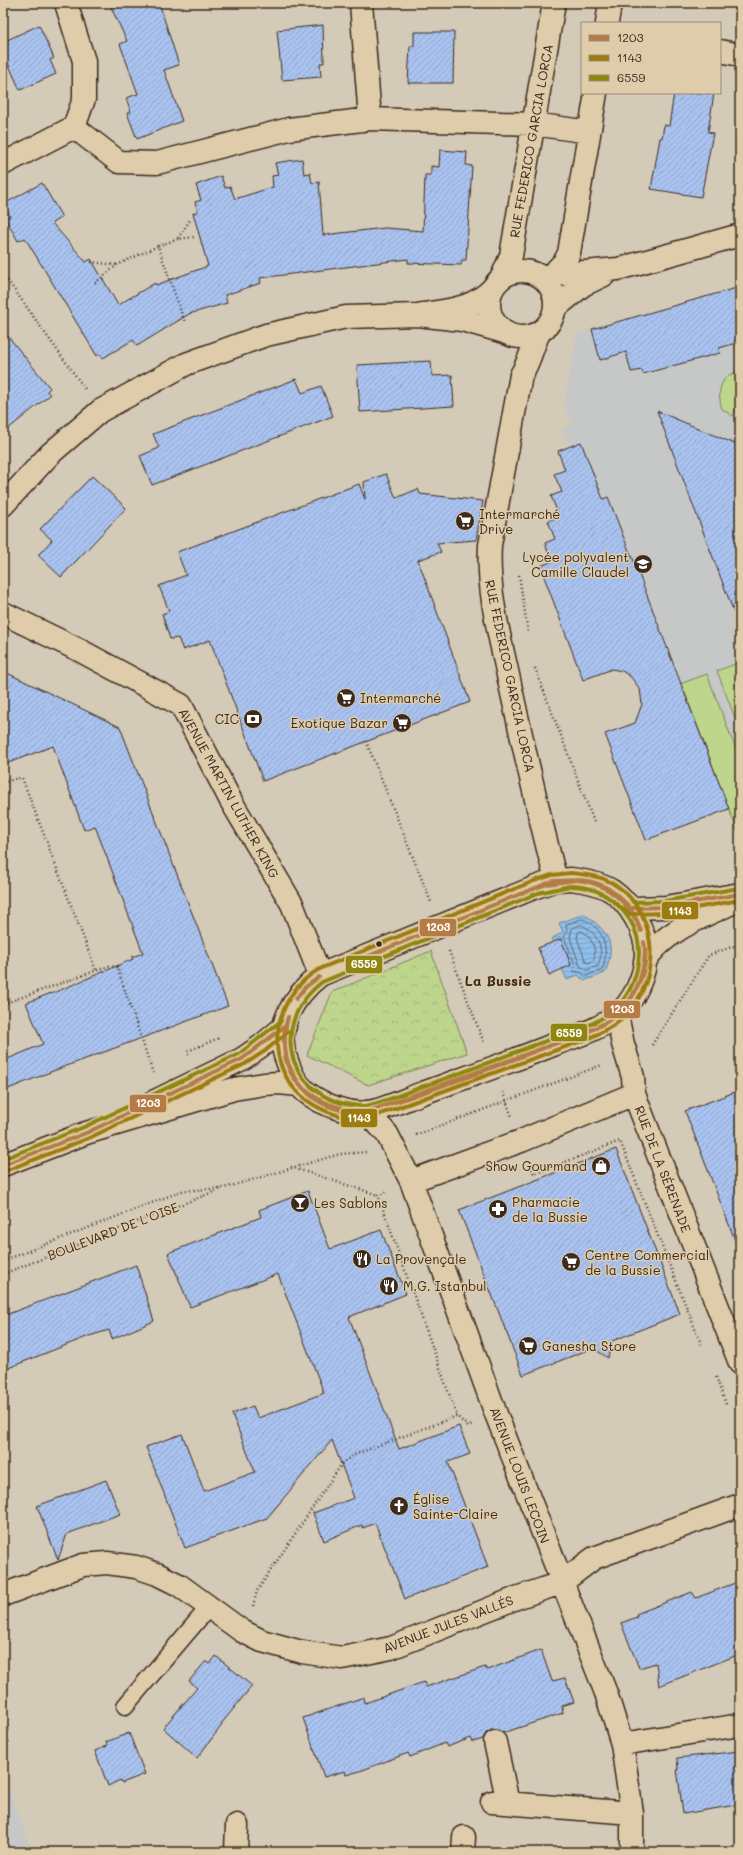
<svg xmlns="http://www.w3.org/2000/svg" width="743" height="1855" font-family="Mali,sans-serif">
	<defs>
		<pattern id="forest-crowns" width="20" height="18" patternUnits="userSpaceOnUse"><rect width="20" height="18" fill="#bed58c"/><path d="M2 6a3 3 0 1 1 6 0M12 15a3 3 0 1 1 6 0" fill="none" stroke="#a4b778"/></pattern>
		<pattern id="water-rules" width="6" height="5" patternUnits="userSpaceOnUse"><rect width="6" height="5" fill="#8fbfeb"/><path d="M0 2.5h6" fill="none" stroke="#7ca4c9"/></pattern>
		<pattern id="building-hatch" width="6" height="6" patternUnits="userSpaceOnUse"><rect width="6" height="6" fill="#a9c2ef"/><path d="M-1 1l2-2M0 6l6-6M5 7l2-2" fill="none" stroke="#92a7cc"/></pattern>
	</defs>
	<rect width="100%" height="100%" fill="#d3cab8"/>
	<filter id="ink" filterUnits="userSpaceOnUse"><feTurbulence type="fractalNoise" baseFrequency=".025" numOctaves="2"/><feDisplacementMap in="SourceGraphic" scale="8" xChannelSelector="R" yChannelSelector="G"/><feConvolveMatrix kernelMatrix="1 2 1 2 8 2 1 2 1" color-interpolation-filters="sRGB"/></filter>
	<g filter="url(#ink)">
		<path fill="#c6c8c8" d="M740 287V838L729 809 681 828 679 823 674 824 675 830 646 840 605 734 620 728 621 731 630 727 637 719 642 704 640 689 630 676 614 669H607L583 680 540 566 551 562 545 543 555 539 548 521 559 516 551 496 562 492 554 474 565 469 558 451 569 447 561 429 573 425 564 406 577 334Z
			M3 1775 32 1852H3Z"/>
		<path fill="#bed58c" stroke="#7c8055" d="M737 372C741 391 741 398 733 416L722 409C717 394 719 376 737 372Z
			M740 662V731L717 671Z
			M707 674 740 760V838L685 693 683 692 680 684Z"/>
		<path fill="url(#forest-crowns)" stroke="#7c8055" d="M431 951 467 1053 368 1085 307 1055 332 992Z"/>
		<path fill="url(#water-rules)" stroke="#6d8399" d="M584 914C608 931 617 943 605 973L584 981 578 975 567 980 562 969 571 965 561 940 553 942 551 939 563 932 559 923Z"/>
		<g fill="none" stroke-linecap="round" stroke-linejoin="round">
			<path stroke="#5d6670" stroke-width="1" d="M582 919C604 926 610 950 602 970L586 976 580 972 573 971 575 964 564 937 567 932 566 925Z
				M582 925C598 933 605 949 598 966L587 970 580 966 570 938 572 928Z
				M582 931C593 939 596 947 594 960L588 963 586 962 577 938 578 933Z"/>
		</g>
		<path fill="url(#building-hatch)" stroke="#3b2a1e" d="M109 3H159L179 65 164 70 182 121 137 139 127 113 131 112 126 98 138 94 120 44 127 41Z
			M39 25 54 58 50 60 56 74 20 90 3 52V42Z
			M323 25 324 63H320L321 77 282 80 277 30Z
			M414 32H454L453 83H408L410 46H414Z
			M674 93H714L708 132 713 133 701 197 651 189 660 138H662L664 125 669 126Z
			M440 150 467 152 466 165 472 166 466 260H462L461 265 408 263V259L260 278 261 283 225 295 227 303 189 314 137 346 133 340 103 358 100 354 97 356 25 238 18 241 5 218 10 216 4 204 42 183 62 217 52 223 86 262 91 259 118 305 155 283 156 285 208 266 193 213 198 212 195 202 201 200 196 185 221 176 225 188 230 186 235 199 273 187 272 176 278 175 275 163 302 159 304 174 310 173 312 183 319 182 323 235 385 228 423 231 425 175H431V166L439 167Z
			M740 287V342L719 348 720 353 643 374 642 370 631 372 626 352 600 360 592 329Z
			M3 330 50 388 47 391 50 395 3 433Z
			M431 361 432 376 452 375 454 406 360 412 357 365Z
			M296 379 302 393 321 386 333 416 152 485 140 456 159 448 153 434Z
			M657 411 740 446V622L738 623Z
			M581 442 603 499 608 497 629 551 632 556 729 809 646 840 605 734 635 723 642 704 640 689 630 676 622 671 612 669 583 680 540 566 551 562 545 543 555 539 548 521 559 516 551 496 562 492 554 474 565 470 558 451Z
			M386 474 396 498 418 489 420 494 483 501 476 540 437 543 441 552 418 560 470 702 263 781 210 640 183 650 178 638 170 639 162 614 169 611 159 586 186 575 177 552 359 484 365 499 364 482Z
			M92 476 126 508 61 577 38 555 52 540 40 529Z
			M3 671 120 727 228 1006 53 1071 3 1091V1061L43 1044 26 1003 51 993V994L133 959 132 957 143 953 95 826 84 830 53 746 3 765Z
			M561 939 571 965 549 975 538 948Z
			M740 1090V1247L738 1248 685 1111Z
			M616 1149 680 1314 612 1341 608 1358 593 1348 523 1375 459 1210Z
			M308 1191 330 1249 381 1230 406 1294 349 1317 399 1449 459 1426 470 1454 448 1462 488 1567 405 1599 375 1523 363 1528 362 1525 324 1541 313 1513 354 1498 332 1440 267 1518 185 1548 146 1447 182 1434 204 1491 255 1472 232 1414 253 1406 258 1418 324 1393 278 1274 190 1307 168 1253 261 1217 259 1210Z
			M136 1265 154 1321 112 1339 109 1330 89 1336 3 1370V1316Z
			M106 1480 120 1514 67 1534 58 1560 37 1506Z
			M740 1581V1654L659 1686 656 1663 639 1668 621 1623 637 1617 636 1614 692 1592 696 1598Z
			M541 1650 552 1681 565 1678 574 1702 562 1706 563 1713 503 1733 498 1730H492L486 1733 483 1739 473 1742 471 1738 447 1747 445 1743 410 1757 408 1753 360 1771 346 1775 345 1771 324 1777 303 1718 364 1697 365 1703 424 1682 426 1687 485 1667 487 1670Z
			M216 1656 252 1686 221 1724 222 1725 197 1758 163 1728 197 1688 189 1681 206 1661 210 1664Z
			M129 1733 145 1774 122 1783 120 1780 108 1786 95 1751 107 1746 106 1742Z
			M740 1751V1800H736V1805L683 1814 677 1769H678L677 1758Z"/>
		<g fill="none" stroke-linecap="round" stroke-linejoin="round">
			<g stroke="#3b2a1e" stroke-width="19">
				<path id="lane" d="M125 1706 209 1607"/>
			</g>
			<g stroke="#3b2a1e" stroke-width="25">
				<path id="street" d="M66 3 84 61V99L74 127
					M361 3 370 119
					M607 23 610 3
					M720 51 740 55
					M3 164 74 127 119 162 157 163 289 129 370 119 534 124 589 132
					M489 304a33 33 0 1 1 66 0a33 33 0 1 1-66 0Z
					M540 276 618 269 740 235
					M502 277 511 256 554 3
					M547 280 565 261 569 253 596 93
					M493 288C473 310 446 310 418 315L462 320 504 332
					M555 308 583 285 604 275
					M539 333C532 347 530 361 521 375L490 545C487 594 501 641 511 689 525 753 539 817 556 880
					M3 505 50 454 100 411 186 364 266 335 346 317 418 315
					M3 613 81 651 181 705 231 801 292 904 320 975
					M617 1015 623 1044 633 1077 634 1094 740 1363
					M367 1112 387 1134 411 1181 496 1414 606 1693 622 1744 632 1813V1852
					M411 1181 521 1141 634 1094
					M3 1595 83 1565 107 1563 136 1567 157 1574 179 1585 242 1631 262 1641 302 1652 342 1658 391 1648 519 1597 561 1583 594 1558 740 1505
					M495 1742 508 1803
					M622 1744 740 1725
					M492 1802 632 1813
					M236 1852 237 1825
					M463 1852 464 1837"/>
			</g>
			<g stroke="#3b2a1e" stroke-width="25">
				<path id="secondary" d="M571 879C585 881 599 883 612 891 629 903 646 930 646 952 646 975 634 1002 616 1016 598 1030 574 1037 553 1045 510 1062 467 1077 423 1093 408 1098 381 1111 367 1112 346 1115 312 1101 299 1085 293 1078 290 1070 287 1061 273 1027 294 996 320 975L536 887 556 880Z
					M626 903 630 908H634L666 907 740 894
					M645 961C663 932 702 917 732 903
					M151 1103 242 1059 261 1046 285 1026
					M3 1165 86 1133 234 1089 264 1084 279 1083 299 1085"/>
			</g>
			<path stroke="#3b2a1e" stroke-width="2.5" stroke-dasharray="1 3" stroke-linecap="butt" d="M178 238 190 220
				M158 246 178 239 195 237
				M91 262 116 265
				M3 274 85 389
				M95 283 117 265 158 246 185 323
				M519 575 528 632
				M535 668 594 822
				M366 741 431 902
				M3 783 14 779 22 778 96 970
				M449 951 484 1043
				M3 1004 109 966 117 967 153 1073
				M652 1045 709 955 740 944
				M189 1055 188 1051 219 1038
				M503 1092 512 1117
				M416 1135 602 1065
				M530 1165 534 1174 620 1141 702 1346
				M291 1167 378 1195
				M386 1192 378 1195 457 1416
				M3 1261 182 1191 224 1188 340 1154 367 1152
				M3 1274 221 1189
				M716 1377 727 1407
				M738 1435 740 1443
				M253 1606 257 1591 343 1462 356 1454 457 1416 468 1427 472 1425"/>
			<use href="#lane" stroke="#deccaa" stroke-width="16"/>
			<use href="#street" stroke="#deccaa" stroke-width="22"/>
			<use href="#secondary" stroke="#deccaa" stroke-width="22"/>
			<g stroke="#deccaa" stroke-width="7">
				<path id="bus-1" d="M577 880C608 883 630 903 641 931
					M577 880C607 880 633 903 641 931
					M515 896 553 881 577 880
					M515 896 547 884 577 880
					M626 903 630 908 666 907 740 894
					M361 959 515 896
					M361 959 515 896
					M296 999 304 988 319 977
					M296 999 306 987 319 977
					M288 1017C281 1045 285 1068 304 1089
					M288 1017C280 1042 283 1072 304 1089
					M557 1043C595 1029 629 1019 641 975 644 964 646 953 644 942
					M557 1043C592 1032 626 1019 640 981 645 969 647 955 644 942
					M304 1089C322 1104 341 1110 364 1112
					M304 1089C318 1106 343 1113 364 1112
					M367 1112 557 1043
					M367 1112 473 1075 557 1043
					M3 1165 86 1133 242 1059 285 1026"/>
			</g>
			<g stroke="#deccaa" stroke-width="7">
				<path id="bus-2" d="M571 873C582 874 593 875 604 879 658 902 665 976 625 1016 614 1027 599 1034 584 1040L372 1117C336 1123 295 1102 282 1068 267 1030 288 983 324 967L534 881 552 875Z
					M621 907 629 914 667 913 740 900
					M5 1171 89 1138 245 1064 265 1051 289 1031"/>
			</g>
			<g stroke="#deccaa" stroke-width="7">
				<path id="bus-3" d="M570 886C596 886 616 899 630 920 648 949 637 991 612 1011 593 1027 566 1033 543 1042 502 1057 462 1073 421 1087 403 1094 385 1102 366 1106 292 1106 263 1028 322 982L538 893Z
					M631 899 633 902 665 901 739 888
					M3 1159 84 1127 239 1054 281 1021"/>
			</g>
			<use href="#bus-1" stroke="#b47b44" stroke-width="4"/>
			<use href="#bus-2" stroke="#9d7c0f" stroke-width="4"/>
			<use href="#bus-3" stroke="#8e860e" stroke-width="4"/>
		</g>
	</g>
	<defs>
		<g id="supermarket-disc" transform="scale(1)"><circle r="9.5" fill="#3b2a1e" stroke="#deccaa"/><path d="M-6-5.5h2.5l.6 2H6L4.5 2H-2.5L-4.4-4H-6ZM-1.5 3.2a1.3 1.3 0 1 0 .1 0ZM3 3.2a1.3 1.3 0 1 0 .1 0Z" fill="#fff"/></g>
		<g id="school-disc" transform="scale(1)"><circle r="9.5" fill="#3b2a1e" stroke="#deccaa"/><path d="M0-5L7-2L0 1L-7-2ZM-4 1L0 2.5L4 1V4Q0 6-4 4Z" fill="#fff"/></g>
		<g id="bank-disc" transform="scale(1)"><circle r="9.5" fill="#3b2a1e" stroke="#deccaa"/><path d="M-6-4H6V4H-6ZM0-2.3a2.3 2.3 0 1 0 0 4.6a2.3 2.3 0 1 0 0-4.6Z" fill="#fff"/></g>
		<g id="shop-disc" transform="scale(1)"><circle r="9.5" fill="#3b2a1e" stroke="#deccaa"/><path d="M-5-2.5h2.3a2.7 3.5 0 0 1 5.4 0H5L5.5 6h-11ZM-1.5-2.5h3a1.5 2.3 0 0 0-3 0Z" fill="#fff"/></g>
		<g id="bar-disc" transform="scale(1)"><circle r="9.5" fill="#3b2a1e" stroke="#deccaa"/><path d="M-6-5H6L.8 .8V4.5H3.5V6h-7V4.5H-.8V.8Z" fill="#fff"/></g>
		<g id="pharmacy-disc" transform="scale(1)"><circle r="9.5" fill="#3b2a1e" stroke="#deccaa"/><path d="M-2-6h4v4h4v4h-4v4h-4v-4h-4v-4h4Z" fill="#fff"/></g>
		<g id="restaurant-disc" transform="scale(1)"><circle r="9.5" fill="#3b2a1e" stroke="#deccaa"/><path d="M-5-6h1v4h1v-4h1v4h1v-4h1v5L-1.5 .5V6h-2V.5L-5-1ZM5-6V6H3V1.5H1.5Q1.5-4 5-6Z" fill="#fff"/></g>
		<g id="church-disc" transform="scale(1)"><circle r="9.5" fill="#3b2a1e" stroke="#deccaa"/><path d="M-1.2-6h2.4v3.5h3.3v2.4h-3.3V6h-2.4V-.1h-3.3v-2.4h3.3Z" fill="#fff"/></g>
	</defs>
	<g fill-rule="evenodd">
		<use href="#supermarket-disc" x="465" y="521"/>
		<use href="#school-disc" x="643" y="564"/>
		<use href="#supermarket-disc" x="346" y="698"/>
		<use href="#bank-disc" x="253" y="719"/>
		<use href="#supermarket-disc" x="402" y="723"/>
		<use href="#shop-disc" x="601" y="1166"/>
		<use href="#bar-disc" x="300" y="1203"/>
		<use href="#pharmacy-disc" x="498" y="1209"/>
		<use href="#restaurant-disc" x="362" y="1259"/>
		<use href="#supermarket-disc" x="571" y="1262"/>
		<use href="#restaurant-disc" x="389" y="1286"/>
		<use href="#supermarket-disc" x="528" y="1346"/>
		<use href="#church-disc" x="399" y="1506"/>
	</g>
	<circle fill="#3b2a1e" stroke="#deccaa" stroke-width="1.5" cx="379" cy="944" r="3.5"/>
	<g text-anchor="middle" stroke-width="3" stroke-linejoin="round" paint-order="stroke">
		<g font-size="13" fill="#3b2a1e" stroke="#deccaa">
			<text transform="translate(531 141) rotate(-80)" y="5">RUE FEDERICO GARCIA LORCA</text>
			<text transform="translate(510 676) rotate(78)" y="5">RUE FEDERICO GARCIA LORCA</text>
			<text transform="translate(229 793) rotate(61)" y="5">AVENUE MARTIN LUTHER KING</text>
			<text transform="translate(663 1169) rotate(69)" y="5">RUE DE LA SÉRENADE</text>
			<text transform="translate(113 1231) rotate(-21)" y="5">BOULEVARD DE L'OISE</text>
			<text transform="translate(520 1475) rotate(69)" y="5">AVENUE LOUIS LECOIN</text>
			<text transform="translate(448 1624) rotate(-21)" y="5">AVENUE JULES VALLÉS</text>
		</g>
		<g font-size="13" fill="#3b2a1e" stroke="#deccaa" text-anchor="start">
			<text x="479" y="519">Intermarché<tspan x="479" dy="15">Drive</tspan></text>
			<text x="629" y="562" text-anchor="end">Lycée polyvalent<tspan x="629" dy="15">Camille Claudel</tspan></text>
			<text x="360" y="703">Intermarché</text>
			<text x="239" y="724" text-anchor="end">CIC</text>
			<text x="388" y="728" text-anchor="end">Exotique Bazar</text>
			<text x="587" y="1171" text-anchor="end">Show Gourmand</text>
			<text x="512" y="1207">Pharmacie<tspan x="512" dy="15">de la Bussie</tspan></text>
			<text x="314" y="1208">Les Sablons</text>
			<text x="585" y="1260">Centre Commercial<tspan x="585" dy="15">de la Bussie</tspan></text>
			<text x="376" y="1264">La Provençale</text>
			<text x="403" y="1291">M.G. Istanbul</text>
			<text x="542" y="1351">Ganesha Store</text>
			<text x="413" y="1504">Église<tspan x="413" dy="15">Sainte-Claire</tspan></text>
		</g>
		<g font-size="14" font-weight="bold" fill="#3b2a1e" stroke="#deccaa">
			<text x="498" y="986">La Bussie</text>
		</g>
	</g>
	<g stroke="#deccaa" stroke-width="1.5">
		<rect x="661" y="901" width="38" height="19" rx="4" fill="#9d7c0f"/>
		<rect x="419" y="918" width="38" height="19" rx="4" fill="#b47b44"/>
		<rect x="345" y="955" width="38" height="19" rx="4" fill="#8e860e"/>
		<rect x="603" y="1000" width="38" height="19" rx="4" fill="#b47b44"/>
		<rect x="550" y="1023" width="38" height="19" rx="4" fill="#8e860e"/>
		<rect x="129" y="1094" width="38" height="19" rx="4" fill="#b47b44"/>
		<rect x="340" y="1108" width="38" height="20" rx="4" fill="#9d7c0f"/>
	</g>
	<g font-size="11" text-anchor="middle" font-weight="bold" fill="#fff">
		<text x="680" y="915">1143</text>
		<text x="438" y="931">1203</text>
		<text x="364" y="968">6559</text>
		<text x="622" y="1013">1203</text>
		<text x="569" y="1037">6559</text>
		<text x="148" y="1107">1203</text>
		<text x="359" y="1122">1143</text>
	</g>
	<rect width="743" height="1855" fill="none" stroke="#deccaa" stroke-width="16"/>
	<rect x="8" y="8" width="727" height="1839" fill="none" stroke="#3b2a1e" stroke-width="1.5" filter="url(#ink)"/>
	<rect x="581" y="22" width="140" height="72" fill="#deccaa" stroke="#9d8b72"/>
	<rect x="589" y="35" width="20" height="6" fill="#b47b44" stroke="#9d8b72"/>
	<text x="617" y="42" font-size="12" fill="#3b2a1e">1203</text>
	<rect x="589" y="55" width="20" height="6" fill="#9d7c0f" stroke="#9d8b72"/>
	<text x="617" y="62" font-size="12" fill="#3b2a1e">1143</text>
	<rect x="589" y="75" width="20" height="6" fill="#8e860e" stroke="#9d8b72"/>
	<text x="617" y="82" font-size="12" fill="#3b2a1e">6559</text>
</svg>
